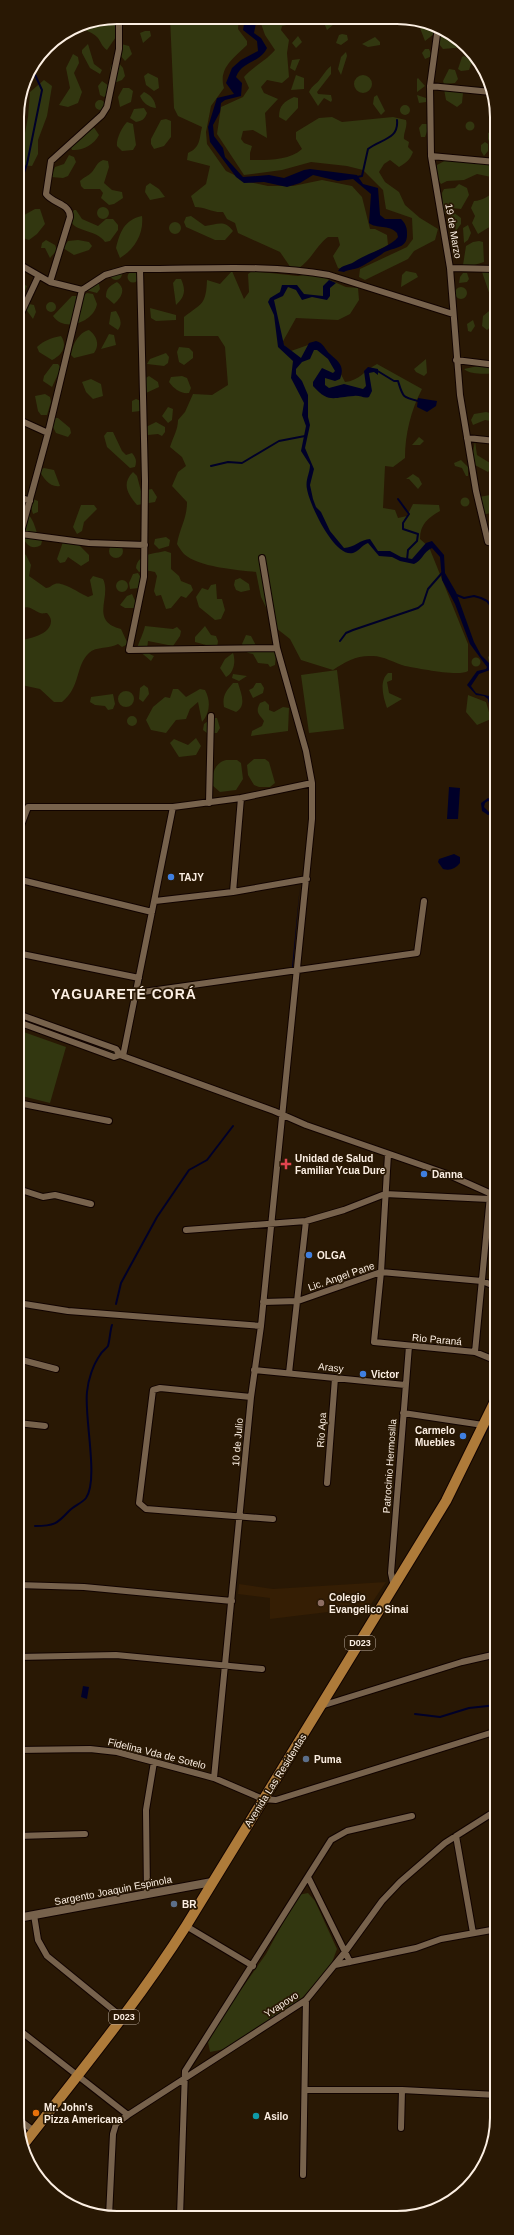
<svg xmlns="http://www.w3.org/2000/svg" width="514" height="2235" font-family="Helvetica,sans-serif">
	<rect width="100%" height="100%" fill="#291804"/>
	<path fill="#351e04" d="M386 1582 369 1607 270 1619V1598L238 1594 239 1584 273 1589Z"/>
	<path fill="#323710" d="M117 17 120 31 107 50C101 46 101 41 97 37 91 31 84 32 81 24Z
		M170 17 239 18 238 29 247 41V45C234 58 218 68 224 88L211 106 206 132 207 144 226 171 249 182 268 186H293L322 180 352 186 362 197 370 229H375L387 235 388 245 342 269 338 268 333 256 340 245 338 237H328C316 246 312 259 299 268H291L280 252 238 233 235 223 227 219 223 212C213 213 205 207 195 207L191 196 206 184 210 166 187 160 188 153C201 147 199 139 202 127L178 116 174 108Z
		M259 18H294L291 24 282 26 281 30 289 40 287 53 289 77 282 83 267 80 261 87 264 93 278 99 265 113 267 138 253 130 243 131 241 139 244 143 252 146 250 153V160C267 160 289 161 302 149L296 139V132L319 118 332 117 342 122 393 117 406 120C408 127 403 133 404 139L409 142 408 147 413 152C410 160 406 163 399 167L390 160 384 164 379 172 385 182 399 192 405 205 420 218 438 229 435 240 414 251 408 259 365 280 359 277 360 269 407 247 413 239 412 218 386 209 383 190 363 170 347 166 311 162 282 170 244 175 217 134 221 107 243 97 249 88 244 77C253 66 265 62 275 50L265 35Z
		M322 18H341L327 30Z
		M424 25 434 29V34L425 41 420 28Z
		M441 30H447L465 47 443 49 439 44Z
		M145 31H150L151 36 143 43 140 33Z
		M342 34 347 35 348 40 341 45 336 43 339 35Z
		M298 36 302 42 296 48 292 43Z
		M375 37 380 42V45L368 47 362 44Z
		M88 44 94 64 102 70 100 74 90 68 82 53V50Z
		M121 44 129 46 132 54 125 61 120 55Z
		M425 49H429L432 56 425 59 422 53Z
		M346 52 347 56 341 75 338 69 341 57Z
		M73 54 78 57 79 63 74 73 82 92 78 103 68 107 59 105 70 88 66 68Z
		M464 56 472 61 469 70 461 71 458 69 462 57Z
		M300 59 295 71 290 68 292 60Z
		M118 62 123 68 125 76 122 80 114 83C110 78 108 68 113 63Z
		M331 66V74L317 92 318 94 331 95 332 100 331 102 324 98 318 106 309 92C312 85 317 84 320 79 324 74 326 70 331 66Z
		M449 69 455 70 458 79 455 83 444 84 443 81Z
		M148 73 158 78 159 88 154 91 146 85 144 76Z
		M354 84a9 9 0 1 1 18 0a9 9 0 1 1-18 0Z
		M296 75 304 78V89L291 90Z
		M418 78 425 86 417 92V79Z
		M44 80 52 86 47 116 38 140V154L32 166 19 165 28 117 30 92Z
		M102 81 109 86 108 94 104 97 100 95 98 86Z
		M455 87 463 93 462 103 457 107 446 100 444 89Z
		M123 88H129L133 91 131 102 120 107 118 97Z
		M144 92C151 95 155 100 156 108 148 107 143 103 140 96Z
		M377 95 385 111 381 115 373 104 374 97Z
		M417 95 426 98V102L419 103Z
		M294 97 298 98V108L286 121 279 117C279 105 284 102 294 97Z
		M95 105a5 5 0 1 1 10 0a5 5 0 1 1-10 0Z
		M400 110a5 5 0 1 1 10 0a5 5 0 1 1-10 0Z
		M144 108 147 113C145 119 142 121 136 122L130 118 134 109Z
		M166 119 171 121V137L164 146 154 149 151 144V139L161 120Z
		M465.5 126a4.5 4.5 0 1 1 9 0a4.5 4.5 0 1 1-9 0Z
		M127 122 133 124 136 145 133 150 122 151 117 146C116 139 122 127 127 122Z
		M422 124H427L429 126 425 137H427H421L419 128Z
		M93 126 99 135C94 145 82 151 72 150L70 145 73 141 83 137Z
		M496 129V156L488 139V133Z
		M485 142 488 144V151L484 156 481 151V145Z
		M69 155 74 157 76 162 68 176 63 178 51 177 55 167 64 164Z
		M448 159 496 163V178L477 174 464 180 447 181 441 184 437 178V165Z
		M103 160 108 161 109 167 104 183 112 190 122 192 123 198 114 204 109 205 101 198 103 193 100 189H84L81 186 80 181C84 177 88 176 91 173 96 168 96 163 103 160Z
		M150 183 159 189 165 197 150 200 145 192 146 186Z
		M459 184 467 188 469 195 461 209 452 208 447 214H443L442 193 444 189 455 188Z
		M496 187V223L478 234 472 223 475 216 471 208 474 201C482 201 494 194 496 187Z
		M97 213a6 6 0 1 1 12 0a6 6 0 1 1-12 0Z
		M35 209H40L45 224 37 234 29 240 17 236V219Z
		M74 210H76L82 219 98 226 106 219H113L118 225V230L110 241 105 242C96 227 60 233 74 210Z
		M453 212 461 218V224L456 231 451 215Z
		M142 216C144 233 135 249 120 258L116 248C120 232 124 220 142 216Z
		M191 216 205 226C217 225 224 219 233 231L225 240H215L186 227 184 222 186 217Z
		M169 228a6 6 0 1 1 12 0a6 6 0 1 1-12 0Z
		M468 225 471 233 468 240 464 243 463 228Z
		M46 240 55 245 57 250 50 258 45 248H41L42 243Z
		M78 240 89 242 92 246 89 250 74 255 63 248 68 241Z
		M479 241 483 242 484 262 468 267 463 265 466 246 473 242Z
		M110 274a6 6 0 1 1 12 0a6 6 0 1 1-12 0Z
		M496 270V322L487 330 482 326 483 316 494 307 482 272Z
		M232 271 244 299 249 292 248 274 252 271 298 276 313 273 346 287 358 288 359 300 350 314 338 320 296 318 282 343 291 351 308 345 332 357 345 382C359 381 365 370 377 364L422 389C411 410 405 434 405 458L393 467 385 466 383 508 395 510 398 518 407 516 413 504 439 505 440 511C428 518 420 524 420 539L429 547 468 644V671C459 677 417 668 405 666 395 663 383 656 373 656 357 655 346 661 333 670L301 660 290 639 276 628 261 597 256 572C237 570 198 567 184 554 181 551 179 547 177 544 180 527 187 519 187 502L172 486 178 472 186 466 182 457 170 447C173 437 178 430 178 420L185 412 193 394 212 395 228 385 225 347 218 336H184V317C202 303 206 305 207 280L220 284Z
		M406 271 416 273 418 277 401 287 402 275Z
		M127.5 277a5.5 5.5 0 1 1 11 0a5.5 5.5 0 1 1-11 0Z
		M463 273H467L469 279 467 282 459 283 460 277Z
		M176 279H181C186 290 185 297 176 305L173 283Z
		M17 281 27 286 20 303 17 302Z
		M117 282C127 289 121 298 114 304L106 297C106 289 109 286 117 282Z
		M88 283 99 284 100 289 97 293 82 289Z
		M455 293a6 6 0 1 1 12 0a6 6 0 1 1-12 0Z
		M87 293 93 294 97 304C94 322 64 333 53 316L72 296H83Z
		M46 307a5 5 0 1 1 10 0a5 5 0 1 1-10 0Z
		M29 304 34 305 36 312 33 319 25 308Z
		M150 308 176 315V320L156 321 151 318Z
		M116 311C120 318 123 323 118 330L109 324 111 312Z
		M473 320 475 326 471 332 468 331 467 324Z
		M89 330C97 336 100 345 94 353L74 358 71 355C72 345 79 332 89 330Z
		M109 334 114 335 116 345 101 349Z
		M61 336C68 346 62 355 52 360L39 352 37 347C45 340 51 338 61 336Z
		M179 347 189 348 193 352V358L184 365 179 362 177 352Z
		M166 353 169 357 168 363 164 366 147 364 150 359Z
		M426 359 427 373 424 376 416 372 414 369Z
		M53 364H58L61 368 52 387 43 381 44 376Z
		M478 366 496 368V373C488 374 470 375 464 369Z
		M149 376 158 382 159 387 146 393 143 389 144 379Z
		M182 376 187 378 191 388 189 393C181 394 174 389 169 382L171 377Z
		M19 378H25V389L22 398 25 413 21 417 17 415V407L20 403 17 379Z
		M91 379 101 384 103 396 93 399 86 392 82 382Z
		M45 394 50 397 51 402 47 415H41L38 411 35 396Z
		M136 399 141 401 143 406 140 411 132 412V401Z
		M168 407 173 409 172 420 168 423 162 416Z
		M486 412 494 414 495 418 491 421 485 420 473 425 471 420 474 414Z
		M53 418H58L70 428 71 433 68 437 56 433 51 423Z
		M156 422 165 427V432L162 436 158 434 148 435 144 432 146 427Z
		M107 432H113L122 451 126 455 132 453C136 458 137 461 135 467L130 468 107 447 104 436Z
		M419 437 424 441 420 445H412Z
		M475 441 477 455 490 463 491 468 488 472 471 463Z
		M461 460 468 467V476H466L462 468 455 466 454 463Z
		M44 468 54 470 60 486C50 488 43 478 39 470Z
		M133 472 137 476 141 491 152 489 157 497 155 502 137 505C128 494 121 484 133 472Z
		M413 474 419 478 422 484 418 489 409 479H406Z
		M496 479V512L481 515 479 497 490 495 496 486Z
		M460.5 502a4.5 4.5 0 1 1 9 0a4.5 4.5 0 1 1-9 0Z
		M33 499 38 501V512L33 514 30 504Z
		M81 505H94L97 509 84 522 82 531 77 534 73 527Z
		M26 513C37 521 34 533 42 541L41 545C26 554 20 533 19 521Z
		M496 529V545L486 531Z
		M166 537 170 540 169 546 159 549 154 544 155 539Z
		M64 539 74 540 89 555V561L81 566 68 557 65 562 60 563 57 559Z
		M109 551a7 7 0 1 1 14 0a7 7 0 1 1-14 0Z
		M165 551 171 553V569L179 576 181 581 191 585 193 590 186 598 181 596 171 608 166 609 161 595 156 596 154 591 157 576 155 572 145 570 139 572 136 568C138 553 154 554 165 551Z
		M22 552 26 555 31 565 29 576 46 588C50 588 51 585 55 584 62 581 81 594 88 597L93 595 90 580 93 576 103 579C112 597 89 621 121 629L128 644 122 647 118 644C110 649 96 646 89 653 75 666 81 687 62 702H54L40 689 17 684V641C28 639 51 635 51 621 51 618 49 615 47 613 45 613 42 614 40 613 30 609 29 603 17 612V557Z
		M138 573 141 578 139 588 130 589 129 583 133 574Z
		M240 578 249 584 250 590 241 592 236 590 234 585 235 580Z
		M116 586a6 6 0 1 1 12 0a6 6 0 1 1-12 0Z
		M216 584 217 599H222L225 610 221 619 215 620 199 607 196 597 202 588 208 590 211 585Z
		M132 594 136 603 134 608H125L120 605 127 596Z
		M145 626 173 629 177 627 181 631 180 636 173 646 148 641C147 649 146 653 154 656L151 661 137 649C139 641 143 635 145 626Z
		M205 626 211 635 216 636 218 641 217 648 195 642V637Z
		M246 635 251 636 259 651 264 652 268 648 273 649 276 654 275 665 270 667 268 664 258 663 253 654C246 653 244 651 242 644Z
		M496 649V661H489L488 657Z
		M233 653C236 661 234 673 226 677L220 668 225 659Z
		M471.5 662a4.5 4.5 0 1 1 9 0a4.5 4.5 0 1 1-9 0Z
		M337 670 344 729 309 733 301 675Z
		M388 673H392V680L387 682 389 693 402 699 387 708C383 697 379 681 388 673Z
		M233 674 247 676 239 681 232 678Z
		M233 683H238C241 693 247 706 236 712L224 707C222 696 226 691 233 683Z
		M256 683H261L264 688 263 693 253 698 249 690 253 688Z
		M144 685 148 688 149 694 143 702 139 699 140 688Z
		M173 689H178L186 697 200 689 205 690C211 701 210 713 202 722L198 702 190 709 186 719 176 720 166 733 151 730 146 720 153 707 165 697 170 698Z
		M118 699a8 8 0 1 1 16 0a8 8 0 1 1-16 0Z
		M113 694 115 704 113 709 108 710 105 706 95 705 90 702 91 697Z
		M468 695 486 702 491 719 477 725 466 712Z
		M265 701 269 705V710L274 712 283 707 289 708 288 731 251 736 252 731 262 726 264 721C259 714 255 712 260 703Z
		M127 721a5 5 0 1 1 10 0a5 5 0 1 1-10 0Z
		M212 718H217L220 728 217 733H207L203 730 204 724Z
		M196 738 201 746 196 755 179 757 170 743 174 739 188 745Z
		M254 759H265L269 762 275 783 270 787H259L254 785 248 775 247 765Z
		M226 760H237L241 763 243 779 236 790 220 792 212 785C212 775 214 763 226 760Z
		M36 1023 115 1051V1053L114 1055 36 1026Z
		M18 1030 66 1047 50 1103 18 1095Z
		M308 1893 315 1901 337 1949 331 1965 303 1997 230 2048 210 2052 208 2042 225 2012 266 1954 298 1895Z"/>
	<path fill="#000029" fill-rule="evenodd" d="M245 18H257L254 33 261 38 267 48C260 63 242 61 236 77L242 83 241 96 225 100 221 103 220 112 213 125 214 136 223 148 225 157 243 177 269 175 284 178 304 170 310 169 357 175 363 184 378 188 380 215 385 219H401C405 223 407 227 407 233 408 251 392 246 382 254 377 257 363 266 358 268 353 270 349 269 344 272L338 271C342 264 348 266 354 262 365 254 391 247 398 237L397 233C389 224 376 229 369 223L371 194 353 179 338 181 313 175 300 183 287 187 264 182 244 183 236 177 210 142 208 127 217 98 234 94 226 83 232 68 241 60 258 51 257 41 243 30Z
		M329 280 336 283 330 288V296L327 300 312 297 302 300 296 290 288 287 283 296 274 300 284 345 301 358 309 343 316 341C324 343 325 350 330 354 339 362 345 366 340 379L335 381 325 378V385L329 388 344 384 363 389 366 386 364 371 368 367 378 369V375L374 372 369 373 372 391 369 397C364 399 360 395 354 396 334 397 329 404 313 386V382L322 368 333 373 335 371 328 359 317 350H314L310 359 302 362 296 369V374L302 381 308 395V417L310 425 305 448 314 469 310 485 313 499 316 507 321 512 330 531 344 548C354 548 361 539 370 539L378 551H390L401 557 412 559 426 543 432 541 444 555 445 573 456 592 474 642 481 655 491 665 490 670 479 674 471 686 476 693 489 696 496 726 492 719 488 699 484 696 476 695 467 685 477 671 486 669 487 667 470 644 455 604 442 580 440 557 432 548C423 552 422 561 414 564L400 561 392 557 379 556 368 543C362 545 358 552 353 553 334 558 309 503 307 489 305 480 310 473 310 465L301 451 306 426 302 415 304 403 291 378 293 361 278 347 274 315 268 302 270 298 280 292 282 285H297L304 294 323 296V286Z
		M418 398 437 401 436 406 427 412 417 407Z
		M449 787 460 788 458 819H447Z
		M488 798 495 801 496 813 488 815 482 811 481 803ZM488 801 492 802 494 806 492 811 489 812 484 807 485 803Z
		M454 854 460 857V863C455 869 450 871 443 869L438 862 439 859Z
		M300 885 293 967H292Z
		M497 1409V1412L434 1534Z
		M83 1686 89 1687 87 1699 81 1697Z"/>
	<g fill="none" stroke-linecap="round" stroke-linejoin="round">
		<path stroke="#000029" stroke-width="2" d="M357 177 362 176 368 149C380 139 399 140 397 120
			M17 193 27 164 42 90 32 68
			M376 370 394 381H398C403 397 402 397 418 401
			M211 466 228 462 242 463 279 441 305 436
			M398 499 409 514 403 523V529L418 534 417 541 408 550 407 560
			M454 594 464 598 474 596 481 598 487 601 496 612
			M340 641 346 633 353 630 418 608 423 604 428 589 442 573
			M116 1304 121 1283 157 1217 189 1170 207 1160 233 1126
			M35 1526C54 1526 57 1524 69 1511 74 1506 82 1503 86 1498 99 1480 84 1417 87 1392 88 1380 93 1365 100 1355 102 1351 106 1349 108 1346 110 1339 110 1331 112 1325
			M415 1714 440 1717 469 1708 497 1705"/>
		<g stroke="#110300" stroke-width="8">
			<path id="minor" d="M438 27 430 86 431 156 450 268 460 395 476 491 488 542 496 543
				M430 86 491 92
				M431 156 496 162
				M17 263 50 282 82 290 105 275 126 269C193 270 262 263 329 275L453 314
				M450 268 496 269
				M140 269 145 481 144 577 129 650 277 648
				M50 282 70 217C70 203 53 204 46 194L51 161 102 115 107 107 119 49V17
				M17 322 38 277
				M456 360 496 365
				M17 419 48 433
				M467 438 496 441
				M17 496 30 501
				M21 534 89 543 145 545
				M17 547 48 433 82 290
				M241 798 312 783
				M209 803 211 716
				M17 836 28 807H173L241 798 233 892
				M17 879 152 912
				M155 901 233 892 307 879
				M17 953 139 978
				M136 993 417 953 424 901
				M18 1014 116 1049 120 1055
				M18 1022 114 1057 120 1055 274 1111 306 1125 447 1174 496 1196
				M123 1056 173 807
				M18 1103 109 1121
				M18 1116 20 1103
				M388 1154 381 1272 374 1342 475 1352 497 1361
				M18 1189 43 1197 55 1195 91 1204
				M186 1230 306 1221 344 1210 385 1194 489 1199
				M263 1302 298 1301 381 1272 482 1281 497 1287
				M18 1303 68 1311 261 1326
				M475 1352 490 1196
				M18 1359 56 1369
				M254 1370 405 1385
				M289 1373 306 1221
				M251 1397 160 1388 153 1390 139 1503 146 1509 273 1519
				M403 1413 483 1425
				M18 1423 45 1426
				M327 1483 335 1378
				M18 1585 84 1587 232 1601
				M394 1587 391 1573 409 1346
				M18 1657 116 1655 262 1669
				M321 1706 462 1662 497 1654
				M18 1750 90 1749 117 1752 214 1778 263 1799 276 1800 497 1731
				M214 1778 251 1397 261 1326 312 819V783L306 751 277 648 262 558
				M18 1836 85 1834
				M456 1836 473 1933
				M309 1879 350 1962
				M147 1893 146 1810 154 1762
				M34 1915 38 1940 47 1956 123 2018
				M186 1926 253 1966
				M335 1965 416 1948 441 1939 497 1929
				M18 2029 128 2115
				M305 2090H402L497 2095
				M18 2119 34 2131
				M401 2128 402 2090
				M303 2175 306 2000
				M109 2216 113 2134 116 2124 128 2115 306 2000 345 1952 382 1901 400 1882 445 1843 497 1810
				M180 2216 185 2071 331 1840 347 1831 412 1816"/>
		</g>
		<g stroke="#110300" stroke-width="10">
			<path id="tertiary" d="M18 1918 212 1882"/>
		</g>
		<g stroke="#110300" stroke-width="12">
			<path id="primary" d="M24 2144C80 2072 137 2003 186 1926L446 1501 497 1397"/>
		</g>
		<use href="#minor" stroke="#77624c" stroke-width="6"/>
		<use href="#tertiary" stroke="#77624c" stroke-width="8"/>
		<use href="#primary" stroke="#ae7b3a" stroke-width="10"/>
	</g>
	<g fill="#3f7fe0" stroke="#291804" stroke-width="1.5">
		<circle cx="171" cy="877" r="4"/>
		<circle cx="424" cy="1174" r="4"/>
		<circle cx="309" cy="1255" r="4"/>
		<circle cx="363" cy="1374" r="4"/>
		<circle cx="463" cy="1436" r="4"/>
	</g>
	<path fill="#e0444e" stroke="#291804" stroke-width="1.5" d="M284 1158h4v4h4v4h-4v4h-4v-4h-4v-4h4z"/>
	<circle fill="#8d6e63" stroke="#291804" stroke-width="1.5" cx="321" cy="1603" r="4"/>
	<g fill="#5c6f8a" stroke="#291804" stroke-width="1.5">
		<circle cx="306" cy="1759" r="4"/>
		<circle cx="174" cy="1904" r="4"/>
	</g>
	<circle fill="#e8710a" stroke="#291804" stroke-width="1.5" cx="36" cy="2113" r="4"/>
	<circle fill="#0f9aa8" stroke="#291804" stroke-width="1.5" cx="256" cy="2116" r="4"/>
	<g text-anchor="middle" stroke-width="3.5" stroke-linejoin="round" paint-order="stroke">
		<g fill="#291804" stroke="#bdaea0" stroke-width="1">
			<rect x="345" y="1636" width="30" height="14" rx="3"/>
			<rect x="109" y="2010" width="30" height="14" rx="3"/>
		</g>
		<g font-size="9" font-weight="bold" fill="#fcefe3">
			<text x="360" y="1646">D023</text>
			<text x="124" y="2020">D023</text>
		</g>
		<g font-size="10" fill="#fcefe3" stroke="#291804">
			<text transform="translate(454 231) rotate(80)" y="4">19 de Marzo</text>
			<text transform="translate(341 1276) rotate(-19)" y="4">Lic. Angel Pane</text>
			<text transform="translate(437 1339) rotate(5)" y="4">Rio Paraná</text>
			<text transform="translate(331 1367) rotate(6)" y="4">Arasy</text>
			<text transform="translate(321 1430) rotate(-86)" y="4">Rio Apa</text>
			<text transform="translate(237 1442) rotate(-85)" y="4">10 de Julio</text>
			<text transform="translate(389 1466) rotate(-86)" y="4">Patrocinio Hermosilla</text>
			<text transform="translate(157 1753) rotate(14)" y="4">Fidelina Vda de Sotelo</text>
			<text transform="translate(275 1780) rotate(-58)" y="4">Avenida Las Residentas</text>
			<text transform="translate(113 1890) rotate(-11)" y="4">Sargento Joaquin Espinola</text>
			<text transform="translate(281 2004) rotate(-33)" y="4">Yvapovo</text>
		</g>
		<g font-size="10" font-weight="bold" fill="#fcefe3" stroke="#291804" text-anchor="start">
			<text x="179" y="881">TAJY</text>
			<text x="295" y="1162">Unidad de Salud<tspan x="295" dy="12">Familiar Ycua Dure</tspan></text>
			<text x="432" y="1178">Danna</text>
			<text x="317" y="1259">OLGA</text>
			<text x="371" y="1378">Victor</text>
			<text x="455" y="1434" text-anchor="end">Carmelo<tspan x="455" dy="12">Muebles</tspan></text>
			<text x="329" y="1601">Colegio<tspan x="329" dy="12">Evangelico Sinai</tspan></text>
			<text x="314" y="1763">Puma</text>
			<text x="182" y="1908">BR</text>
			<text x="44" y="2111">Mr. John's<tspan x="44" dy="12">Pizza Americana</tspan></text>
			<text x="264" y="2120">Asilo</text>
		</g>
		<g font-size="14" font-weight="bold" letter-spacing="1" fill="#fcefe3" stroke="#291804">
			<text x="124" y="999">YAGUARETÉ CORÁ</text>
		</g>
	</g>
	<path d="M0 0H514V2235H0ZM117 24H397A93 93 0 0 1 490 117V2118A93 93 0 0 1 397 2211H117A93 93 0 0 1 24 2118V117A93 93 0 0 1 117 24Z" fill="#291804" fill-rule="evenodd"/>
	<path fill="none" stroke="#fcefe3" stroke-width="2" d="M117 24H397A93 93 0 0 1 490 117V2118A93 93 0 0 1 397 2211H117A93 93 0 0 1 24 2118V117A93 93 0 0 1 117 24Z"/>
</svg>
